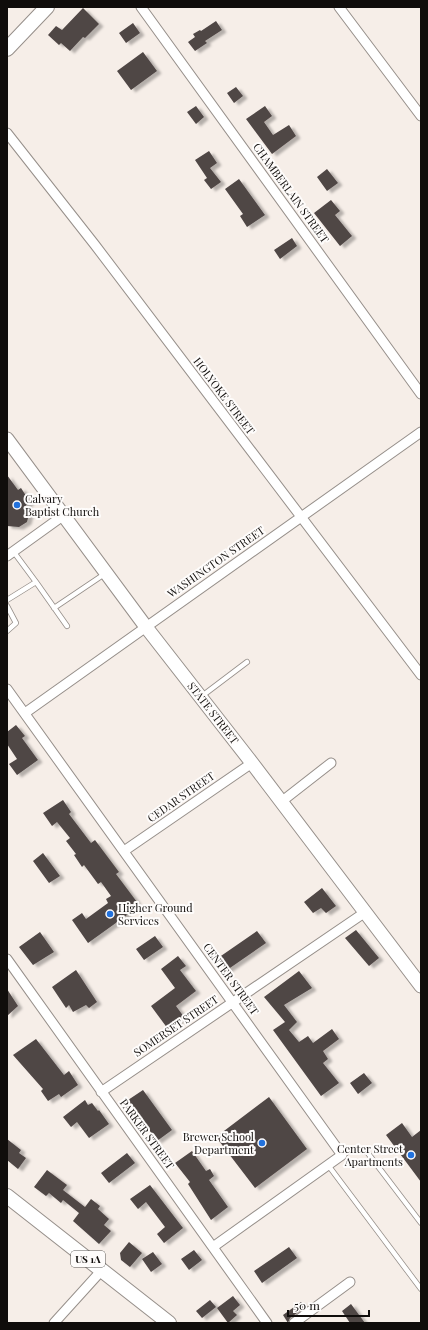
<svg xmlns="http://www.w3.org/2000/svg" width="428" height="1330" font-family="'Playfair Display',serif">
	<defs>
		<filter id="shadow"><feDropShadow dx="4.5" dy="2.5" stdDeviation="1" flood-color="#0004"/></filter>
	</defs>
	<rect width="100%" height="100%" fill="#f6eee8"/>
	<path fill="#4f4645" filter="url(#shadow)" d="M83 8 99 24 85 38 83 37 70 51 61 43 59 45 48 35 56 26 62 30Z
		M216 21 222 30 205 41 207 43 195 51 188 42 195 37 193 34 200 30 201 31Z
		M133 23 140 33 126 43 119 33Z
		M143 52 157 71 131 90 117 71Z
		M236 87 243 96 234 103 227 93Z
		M196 106 204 117 196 124 187 112Z
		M265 106 272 116 264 122 273 135 289 125 296 136 272 154 246 119Z
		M209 151 217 163 210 168 221 182 211 189 204 180 207 178 195 160Z
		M327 169 338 183 327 191 317 177Z
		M239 179 265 215 247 227 240 216 243 214 225 189Z
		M331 200 340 211 335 215 352 236 340 246 314 213Z
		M292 238 297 246 280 259 274 250Z
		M7 475 18 490 21 488 30 502 24 507 29 514 27 522 19 527 7 526Z
		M16 725 25 736 22 738 38 760 17 775 9 764 17 759 7 744V732Z
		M63 800 71 812 69 814 91 843 95 840 119 872 116 874 137 902 124 911 127 915 88 943 72 920 82 913 86 919 108 903 106 899 111 896 101 882 98 884 84 865 82 867 74 855 76 854 66 841 70 838 57 822 52 826 43 813Z
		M43 853 60 876 49 883 33 861Z
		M322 888 336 906 326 913 321 908 313 913 304 902Z
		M356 930 379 958 369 966 345 938Z
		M257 931 266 943 227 970 218 958Z
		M40 932 54 952 33 965 19 947Z
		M155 936 163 947 144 960 136 949Z
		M178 956 186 966 180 970 196 991 176 1006 184 1017 168 1029 151 1006 175 988 161 969Z
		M76 970 97 1002 89 1008 86 1005 73 1012 69 1005 66 1008 52 987Z
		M299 971 312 988 284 1005 297 1022 289 1030 299 1042 308 1036 313 1043 332 1029 339 1039 323 1051 328 1059 323 1063 339 1083 321 1096 273 1030 285 1022 264 997Z
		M7 989 18 1006 7 1016Z
		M36 1039 64 1075 69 1071 78 1085 61 1097 59 1094 48 1101 41 1091 43 1089 13 1055Z
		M364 1073 372 1083 358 1094 350 1083Z
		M143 1090 172 1130 157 1141 128 1100Z
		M269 1097 307 1149 255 1188 216 1137Z
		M85 1100 88 1105 92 1103 98 1111 99 1110 109 1124 89 1138 77 1122 71 1127 63 1117Z
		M402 1123 412 1137 421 1130V1182L386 1135Z
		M7 1139 21 1150 19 1153 26 1158 18 1169 7 1160Z
		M192 1151 206 1171 210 1169 214 1176 209 1180 228 1207 211 1220 188 1184 190 1182 175 1163Z
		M127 1153 135 1163 109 1183 101 1173Z
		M47 1170 67 1185 63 1190 85 1207 91 1199 100 1206 98 1209 109 1219 104 1225 111 1231 99 1244 73 1221 79 1213 63 1200 61 1203 49 1193 46 1196 34 1187Z
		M150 1185 183 1228 164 1243 157 1234 165 1227 146 1202 138 1209 130 1199Z
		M129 1242 142 1253 130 1267 121 1260 120 1253Z
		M289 1247 297 1258 262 1283 254 1271Z
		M194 1250 202 1260 189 1270 181 1259Z
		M153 1252 162 1264 151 1272 142 1259Z
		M233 1296 240 1305 233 1311 237 1315 228 1323 217 1308Z
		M210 1300 216 1307 202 1318 196 1311Z
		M301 1302 305 1307 290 1318 288 1323 283 1315Z
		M351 1304 365 1323H350L342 1311Z"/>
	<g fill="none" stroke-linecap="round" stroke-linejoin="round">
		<g stroke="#968f8a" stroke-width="6">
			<path id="service" d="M36 582 67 626
				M7 600 36 582 13 551
				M7 606 16 623 7 631
				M54 608 106 573
				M202 696 247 662
				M342 1155 353 1149 367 1152 421 1223
				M328 1165 421 1289"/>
		</g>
		<g stroke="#968f8a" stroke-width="11">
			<path id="minor" d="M141 7 421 394
				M339 7 421 116
				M7 133 95 245 421 675
				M7 556 64 515
				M7 689 342 1155 213 1247
				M25 713 421 432
				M281 802 331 763
				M124 851 252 763
				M7 959 267 1323
				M101 1092 364 913
				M54 1323 102 1270
				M294 1323 350 1282"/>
		</g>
		<g stroke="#968f8a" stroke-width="15">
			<path id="secondary" d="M7 439 146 627 252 763 421 986"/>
		</g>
		<g stroke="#968f8a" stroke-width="16">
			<path id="primary" d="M7 49 47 7
				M7 1196 169 1323"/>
		</g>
		<use href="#service" stroke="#fff" stroke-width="4.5"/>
		<use href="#minor" stroke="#fff" stroke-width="9"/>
		<use href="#secondary" stroke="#fff" stroke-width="13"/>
		<use href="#primary" stroke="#fff" stroke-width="14"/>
	</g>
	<g fill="#2272dd" stroke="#fefcfb" stroke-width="1.5">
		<circle cx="17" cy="505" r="4"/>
		<circle cx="110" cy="914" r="4"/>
		<circle cx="262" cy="1143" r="4"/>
		<circle cx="411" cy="1155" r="4"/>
	</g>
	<g text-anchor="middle" stroke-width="4" stroke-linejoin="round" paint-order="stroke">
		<rect fill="#fefcfb" stroke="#575553" stroke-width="1" x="71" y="1251" width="34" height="16" rx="3"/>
		<g font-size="10" font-weight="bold" fill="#100d0b">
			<text x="88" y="1263">US 1A</text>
		</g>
		<g font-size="11" fill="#100d0b" stroke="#fefcfb">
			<text transform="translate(291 193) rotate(54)" y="4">CHAMBERLAIN STREET</text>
			<text transform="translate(224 396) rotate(53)" y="4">HOLYOKE STREET</text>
			<text transform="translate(216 562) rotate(-35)" y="4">WASHINGTON STREET</text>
			<text transform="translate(213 713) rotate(52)" y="4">STATE STREET</text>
			<text transform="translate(181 797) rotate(-35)" y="4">CEDAR STREET</text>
			<text transform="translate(231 979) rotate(54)" y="4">CENTER STREET</text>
			<text transform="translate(176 1026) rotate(-34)" y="4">SOMERSET STREET</text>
			<text transform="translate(147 1134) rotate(54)" y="4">PARKER STREET</text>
		</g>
		<g font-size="11" fill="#100d0b" stroke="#fefcfb" text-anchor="start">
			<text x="25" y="503">Calvary<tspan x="25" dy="13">Baptist Church</tspan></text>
			<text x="118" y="912">Higher Ground<tspan x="118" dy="13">Services</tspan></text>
			<text x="254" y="1141" text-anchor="end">Brewer School<tspan x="254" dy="13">Department</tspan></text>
			<text x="403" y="1153" text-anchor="end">Center Street<tspan x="403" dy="13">Apartments</tspan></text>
		</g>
	</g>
	<rect width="428" height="1330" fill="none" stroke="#100d0b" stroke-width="16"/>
	<path d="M288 1310v6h81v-6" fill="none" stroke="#100d0b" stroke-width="2"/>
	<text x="294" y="1310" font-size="12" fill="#100d0b" stroke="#fefcfb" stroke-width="3" paint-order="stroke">50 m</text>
</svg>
